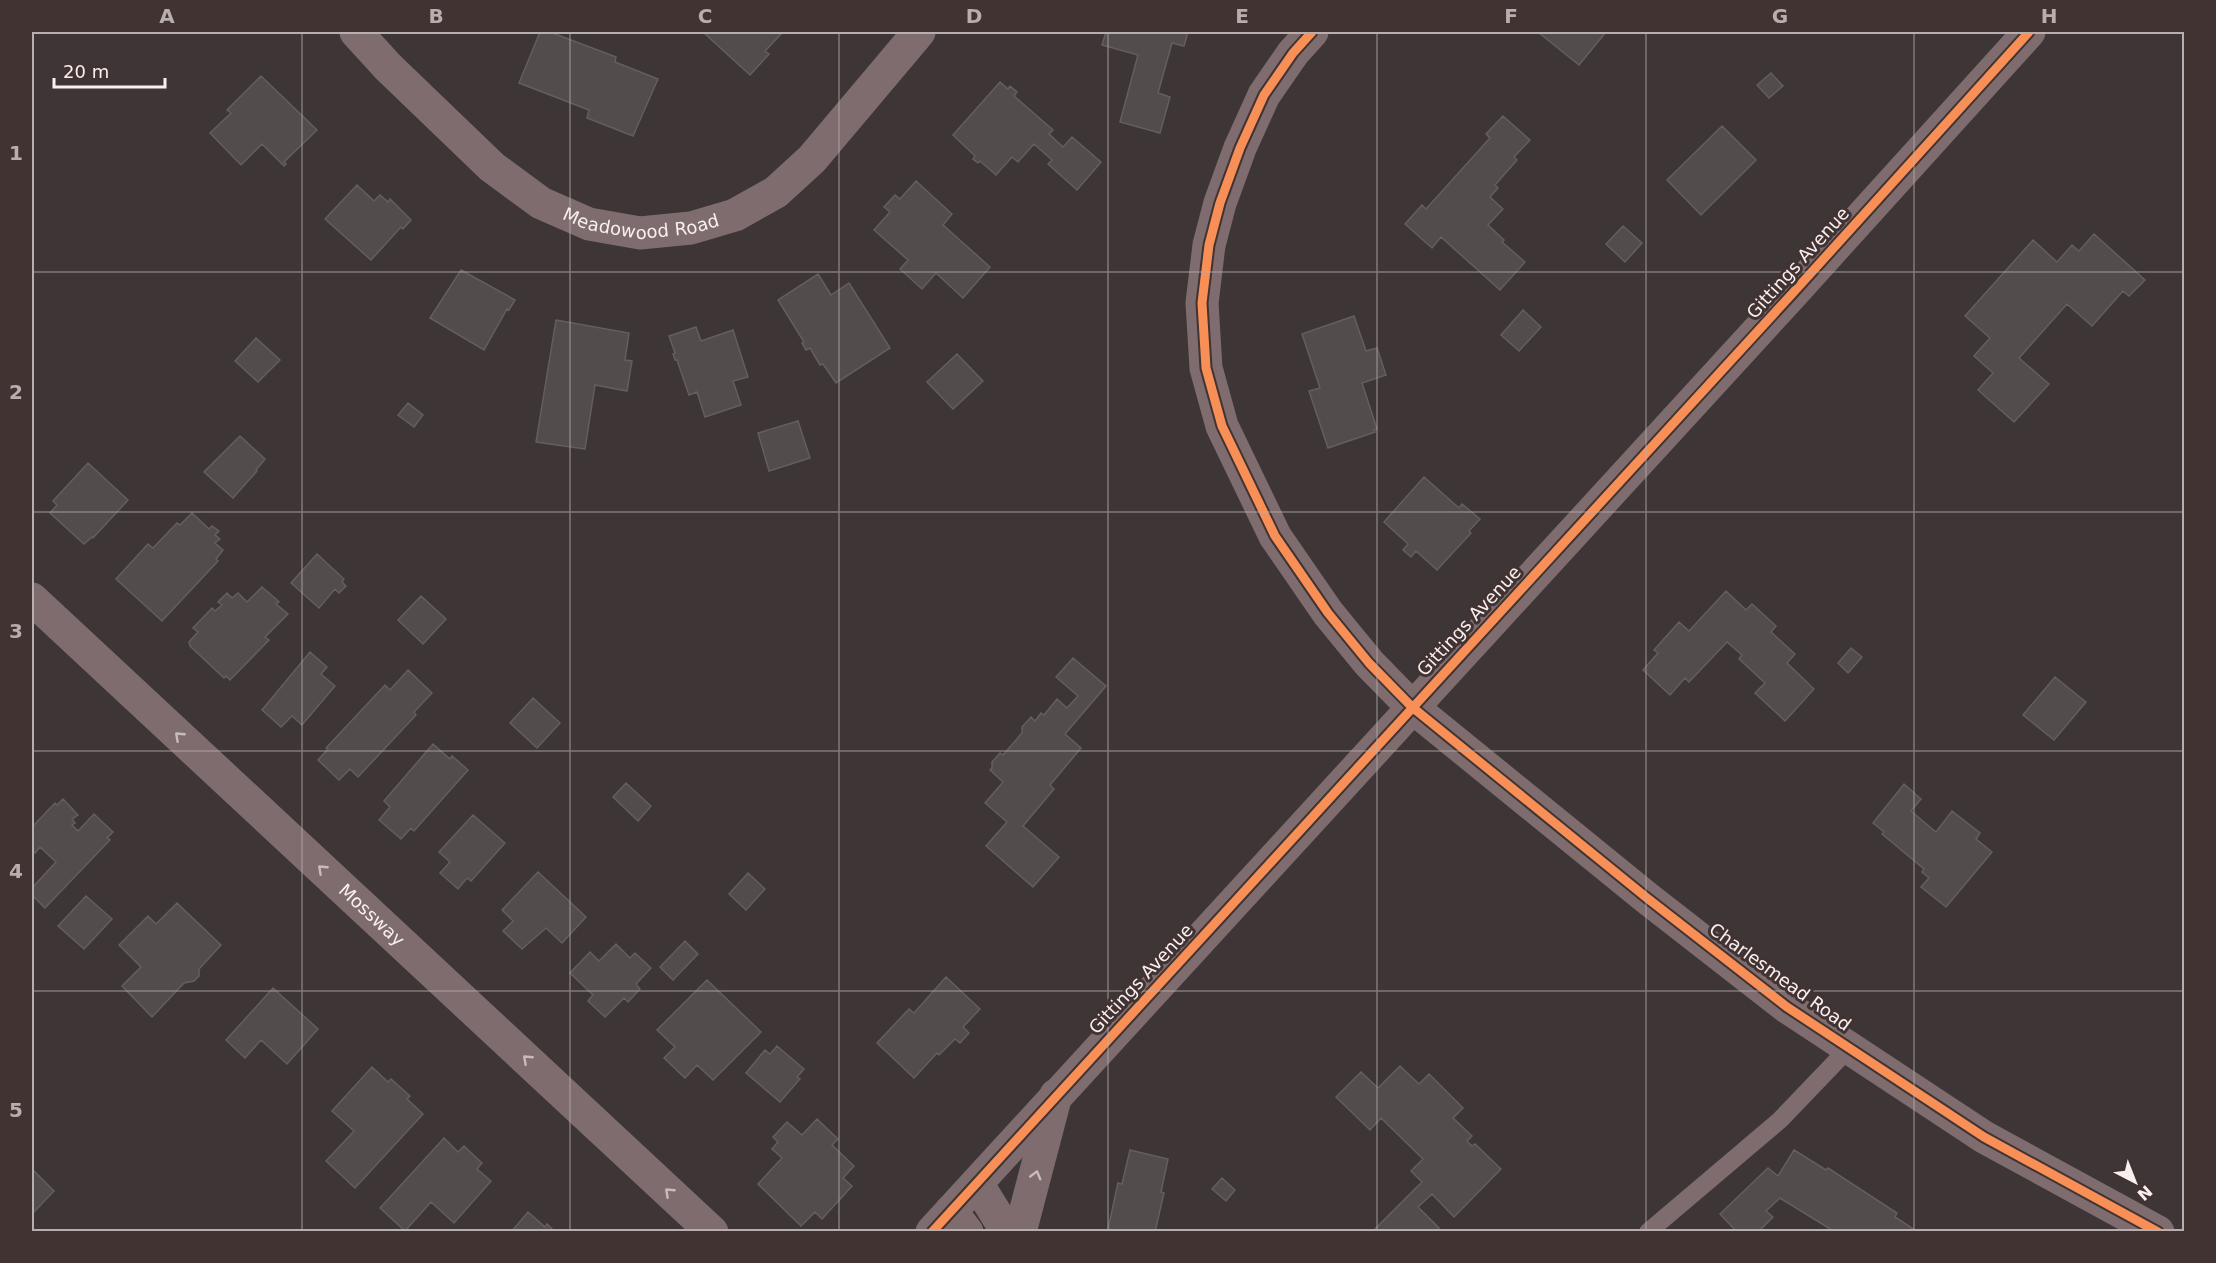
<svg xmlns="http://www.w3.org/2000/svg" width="2216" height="1263" font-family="'DejaVu Sans',sans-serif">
	<rect width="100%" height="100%" fill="#3e3636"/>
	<path fill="#534c4c" stroke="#645e5e" stroke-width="1.5" d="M540 32H550L616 57 615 62 658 79 633 136 587 118 589 110 519 83Z
		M705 32H783L765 51 769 54 750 75 704 33Z
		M1106 32H1188L1184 46 1172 43 1158 93 1170 97 1160 133 1120 122 1138 55 1102 45Z
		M1538 32H1606L1579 65Z
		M1771 73 1783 86 1769 98 1757 85Z
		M261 76 317 130 284 162 286 164 284 166 262 144 241 165 210 133 231 113 227 110Z
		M1000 82 1008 89 1010 86 1017 92 1014 96 1053 130 1049 134 1063 147 1072 137 1101 162 1077 190 1048 164 1052 160 1034 144 1018 162 1012 157 996 175 980 161 978 163 973 159 975 156 953 135Z
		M1503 116 1530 140 1514 157 1517 160 1495 185 1498 188 1490 197 1503 209 1488 225 1504 240 1502 242 1525 262 1500 290 1441 237 1432 248 1405 224 1422 205 1426 209 1490 138 1486 134Z
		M1722 126 1756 160 1701 215 1667 180Z
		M916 181 952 214 943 225 990 267 963 298 936 273 922 289 900 269 908 260 874 230 890 212 884 207 895 195 900 199Z
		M357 185 374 201 380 195 388 202 390 199 411 220 403 229 401 227 371 260 325 219Z
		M1623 226 1642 243 1625 262 1606 244Z
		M2094 234 2145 280 2129 296 2123 291 2092 326 2067 304 2019 358 2049 384 2014 422 1978 390 1993 373 1974 356 1990 338 1965 316 2033 240 2057 262 2072 245 2079 251Z
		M461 270 515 300 509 310 507 309 484 350 430 318Z
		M818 274 831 295 849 283 890 348 836 383 823 364 820 365 810 348 806 350 802 343 804 342 778 300Z
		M1523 310 1541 327 1519 351 1501 335Z
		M1354 316 1366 351 1377 348 1386 375 1362 383 1377 429 1374 430 1375 432 1328 448 1309 391 1320 388 1302 334Z
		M556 320 629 333 625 360 632 361 627 391 595 385 585 449 536 442Z
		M696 327 701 341 733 330 748 377 733 381 741 405 705 417 697 392 689 395 677 360H675L673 354 675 353 669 336Z
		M256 338 280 360 258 382 235 361Z
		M957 354 983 381 953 409 927 382Z
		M408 403 423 415 414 427 398 415Z
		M798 421 810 458 769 471 758 433Z
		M240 436 265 459 256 470 257 471 233 498 204 472Z
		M88 463 128 500 93 538 92 537 84 544 50 513 57 505 53 501Z
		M1424 477 1459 508 1462 504 1480 519 1469 531 1471 533 1437 570 1416 551 1411 557 1403 550 1408 544 1384 522Z
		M192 513 209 529 212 526 219 531 215 535 220 539 215 543 223 550 216 559 218 561 162 621 116 579 148 544 153 548 177 523 180 525Z
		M317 554 344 579 342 582 346 586 339 593 335 589 319 608 291 583Z
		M262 587 276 599 279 602 276 604 288 614 265 637 269 640 230 680 226 676 224 678 190 646 189 642 198 632 193 628 212 608 215 611 222 605 218 602 227 593 232 598 238 593 247 602Z
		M1726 591 1746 610 1752 604 1776 626 1771 632 1795 654 1787 663 1814 689 1785 721 1755 693 1765 683 1739 659 1742 655 1727 642 1689 682 1685 678 1670 695 1643 670 1658 653 1654 650 1679 622 1689 631Z
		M421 596 446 619 423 644 398 620Z
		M1851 648 1862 657 1848 673 1838 663Z
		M310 652 327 667 321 674 335 686 302 725 292 716 281 727 262 710Z
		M1073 658 1106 686 1065 734 1081 748 1050 785 1054 789 1023 826 1059 857 1033 887 986 846 1007 822 985 803 1003 782 990 770 992 768V762L1000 753 1003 755 1022 733V727L1031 717 1035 721 1041 713 1044 715 1057 699 1067 708 1078 696 1056 677Z
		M408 670 432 693 414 712 416 715 358 777 350 769 339 780 318 760 328 749 326 748 385 685 390 690Z
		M2055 677 2086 702 2054 740 2023 715Z
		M533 698 560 723 537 748 510 723Z
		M433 744 450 759 452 756 468 770 414 831 411 828 401 839 379 820 390 807 384 801Z
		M626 783 651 806 638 821 613 797Z
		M1904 784 1921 799 1911 811 1936 832 1952 811 1980 833 1976 839 1992 852 1946 907 1921 887 1929 878 1922 872 1924 869 1882 834 1884 832 1873 823Z
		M63 799 78 815 72 819 75 823 72 825 78 831 94 814 113 832 107 838 110 840 45 908 32 895V888L56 862 40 847 35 853 32 850V827L55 803 57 805Z
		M473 815 505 843 471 881 467 878 458 889 440 873 450 862 439 852Z
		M538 872 586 917 562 943 546 928 522 949 503 931 513 921 502 910Z
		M748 873 765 889 746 910 729 894Z
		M86 896 112 919 84 949 58 926Z
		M177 903 221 945 199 969V976L194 981 184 983 152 1017 122 986 141 967 119 945 148 916 156 924Z
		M685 941 698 954 673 980 660 967Z
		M616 944 630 958 635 953 651 968 636 984 640 989 628 1002 624 998 605 1017 588 1001 593 995 570 973 590 952 599 961Z
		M946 977 980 1009 963 1027 969 1033 960 1043 955 1039 939 1055 937 1053 914 1078 877 1043 909 1009 914 1013Z
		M707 980 761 1032 713 1080 697 1065 685 1078 664 1058 675 1047 657 1030Z
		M273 988 318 1029 287 1064 261 1040 245 1058 226 1040Z
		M777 1046 804 1069 797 1077 800 1079 780 1102 746 1073 765 1050 770 1054Z
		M1400 1066 1419 1084 1429 1074 1463 1108 1453 1118 1472 1136 1467 1141 1472 1146 1475 1144 1501 1169 1454 1217 1432 1194 1418 1207 1439 1228 1435 1232H1376L1374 1230 1422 1182 1411 1171 1423 1159 1381 1118 1370 1130 1336 1097 1361 1072 1378 1088Z
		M372 1067 388 1082 391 1079 410 1096 407 1099 423 1114 355 1188 326 1161 354 1131 332 1111Z
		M817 1119 838 1139 832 1145 854 1166 843 1178 852 1186 822 1219 815 1212 801 1226 758 1184 782 1158 772 1149 778 1142 773 1137 787 1122 802 1135Z
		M444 1138 458 1152 464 1146 482 1163 477 1169 491 1181 454 1223 431 1202 405 1231 380 1208Z
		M1130 1150 1168 1159 1161 1192 1164 1193 1155 1232H1119L1108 1229 1118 1183 1122 1184Z
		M1794 1150 1826 1170 1828 1168 1897 1213 1895 1217 1918 1232H1835L1780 1198 1766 1211 1773 1217 1758 1232H1737L1720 1214 1768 1168 1778 1176Z
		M32 1169 54 1191 32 1214Z
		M1222 1178 1235 1190 1226 1201 1212 1189Z
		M528 1212 545 1227 547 1224 555 1232H511Z"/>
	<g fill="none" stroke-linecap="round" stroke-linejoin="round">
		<path stroke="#7f6c6e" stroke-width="18" d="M1648 1232 1780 1120 1849 1048"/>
		<g stroke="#7f6c6e" stroke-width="33">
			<path id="s1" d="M356 32 388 67 492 167 541 203 589 224 640 233 691 228 735 215 776 192 812 159 919 32"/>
			<path d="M1312 32 1293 53 1264 95 1240 148 1220 203 1209 245 1202 303 1206 368 1222 426 1275 536 1328 613 1369 663 1412 707 1647 898 1787 1007 1984 1137 2158 1232"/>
			<path id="s2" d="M32 599 712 1232"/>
			<path d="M977 1183 1007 1232"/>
			<path d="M951 1211 967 1232"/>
			<path d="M1020 1232 1056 1095"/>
		</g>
		<path stroke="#7f6c6e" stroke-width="33" d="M932 1232 1791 295 2029 32"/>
		<g stroke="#423333" stroke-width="13">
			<path id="cycleway" d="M1312 32 1293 53 1264 95 1240 148 1220 203 1209 245 1202 303 1206 368 1222 426 1275 536 1328 613 1369 663 1412 707 1647 898 1787 1007 1984 1137 2158 1232
				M932 1232 1791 295 2029 32"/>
		</g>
		<use href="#cycleway" stroke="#f78f57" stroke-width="9"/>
	</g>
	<defs><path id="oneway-chevron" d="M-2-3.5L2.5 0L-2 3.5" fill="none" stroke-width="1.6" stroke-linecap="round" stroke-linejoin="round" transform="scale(1.5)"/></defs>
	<g stroke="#c8bbbb">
		<use href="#oneway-chevron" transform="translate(179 736) rotate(-137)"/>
		<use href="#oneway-chevron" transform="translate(322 869) rotate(-137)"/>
		<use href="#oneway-chevron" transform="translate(527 1059) rotate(-137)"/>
		<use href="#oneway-chevron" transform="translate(1036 1175) rotate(-75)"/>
		<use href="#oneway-chevron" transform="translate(669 1192) rotate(-137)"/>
	</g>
	<path fill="none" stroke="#b8aeae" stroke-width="1.5" stroke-opacity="0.55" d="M302 32V1232M570 32V1232M839 32V1232M1108 32V1232M1377 32V1232M1646 32V1232M1914 32V1232M32 272H2184M32 512H2184M32 751H2184M32 991H2184"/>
	<g text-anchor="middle" stroke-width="6" stroke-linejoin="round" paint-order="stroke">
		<g font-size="18" fill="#f9efef" stroke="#423333">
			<text dy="6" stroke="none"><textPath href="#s1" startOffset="357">Meadowood Road</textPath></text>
			<text transform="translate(1798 263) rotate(-48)" y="6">Gittings Avenue</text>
			<text transform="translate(1469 621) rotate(-47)" y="6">Gittings Avenue</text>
			<text dy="6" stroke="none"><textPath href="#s2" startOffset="464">Mossway</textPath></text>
			<text transform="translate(1780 977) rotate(36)" y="6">Charlesmead Road</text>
			<text transform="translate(1141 979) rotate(-47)" y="6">Gittings Avenue</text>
		</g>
	</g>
	<rect width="2216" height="1263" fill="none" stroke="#423333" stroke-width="66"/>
	<g transform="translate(2135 1182) rotate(138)" stroke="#423333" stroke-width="4.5" paint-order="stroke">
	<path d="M0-4.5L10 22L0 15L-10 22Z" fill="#f9efef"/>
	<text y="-9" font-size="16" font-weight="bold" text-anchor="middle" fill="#f9efef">N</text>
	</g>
	<path d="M54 78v9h111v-9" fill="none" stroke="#f9efef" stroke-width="3"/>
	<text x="63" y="78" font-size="18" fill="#f9efef" stroke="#423333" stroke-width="4.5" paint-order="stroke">20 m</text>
	<rect x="33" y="33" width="2150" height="1197" fill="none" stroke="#b8aeae" stroke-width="2"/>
	<g font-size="20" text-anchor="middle" font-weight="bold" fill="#b8aeae">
		<text x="167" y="23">A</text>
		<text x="436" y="23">B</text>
		<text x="705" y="23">C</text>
		<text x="974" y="23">D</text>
		<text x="1242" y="23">E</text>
		<text x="1511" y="23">F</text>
		<text x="1780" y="23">G</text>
		<text x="2049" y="23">H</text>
		<text x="16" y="160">1</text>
		<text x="16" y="399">2</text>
		<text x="16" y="638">3</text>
		<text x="16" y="878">4</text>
		<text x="16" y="1117">5</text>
	</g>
</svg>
